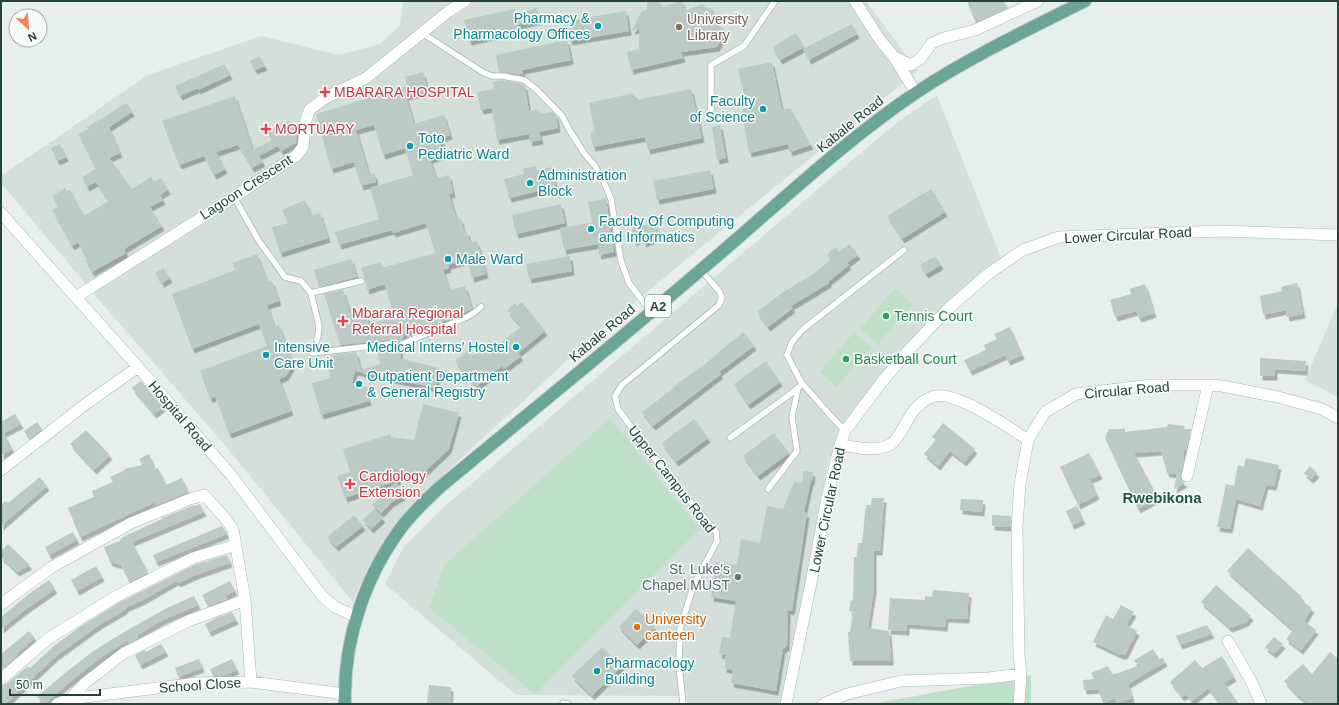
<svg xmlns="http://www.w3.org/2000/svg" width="1339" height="705" font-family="Helvetica,sans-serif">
	<defs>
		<filter id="shadow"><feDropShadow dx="2.5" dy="4.5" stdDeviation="0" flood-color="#0004"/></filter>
	</defs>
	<rect width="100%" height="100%" fill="#e6efeb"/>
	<path fill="#d4dfda" d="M403 1H866L918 71 717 234 589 340 436 482 401 519 366 572 353 602 224 444 100 301 1 183V176L148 75 261 36 339 55 380 44 400 25Z
		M937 95 1001 258 925 325 852 411 828 462 796 645 781 704H691L681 696 516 695 385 584 403 548 437 513 851 161 898 122Z
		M1338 303V397L1305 380Z"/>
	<path fill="#bfe0c8" d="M895 288 913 304 878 344 860 329Z
		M854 332 871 347 837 387 820 372Z
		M610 418 700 529 535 694 429 608 444 565Z
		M1031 675V704H872Z"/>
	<path fill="#bbcac4" filter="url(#shadow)" d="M679 1H682L685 11 702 4 714 11 716 23 726 31 717 47 681 52 683 58 631 70 627 52 639 49V29L632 30 641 12 647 10V2H660L662 8Z
		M967 1H1004L1007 8 978 21 977 18 974 19Z
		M537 8 540 20 517 25 518 30 469 41 464 20 515 9 516 13Z
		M626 11 629 31 570 41 566 21Z
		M852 24 857 34 809 60 803 49Z
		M796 33 804 47 780 60 772 47Z
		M567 40 571 60 522 70 523 75 499 72 496 55Z
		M259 56 265 66 255 70 250 61Z
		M772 62 782 110 790 108 811 145 790 152 788 144 749 153 742 111 747 107 738 69Z
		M224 64 230 75 198 90V88L180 96 175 86 192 78V79Z
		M423 72 428 91 406 96 414 124 444 115 450 135 441 138 443 143 439 144 443 155 430 159 436 178 449 175 453 193 449 194 457 220 461 219 464 232 467 231 470 243 477 241 486 274 472 278 467 260 448 265 449 268 443 270 450 290 465 286 472 309 451 319 405 332 402 340 398 342V345L400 347 401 359 440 368 435 388 355 371 352 383 369 388 367 394 369 401 321 415 312 383 331 378 325 358 339 354 356 352 361 370 380 364 377 350 391 348 394 344 393 341 390 340 340 345 324 294 343 290 352 319 367 315 369 324 388 319 393 313 385 284 367 290 365 280 361 268 381 262 382 268 435 253 426 223 393 233 392 230 339 245 335 232 379 219 370 188 413 175 405 148 383 155 374 125 356 130 369 174 374 173 376 182 361 186 354 162 331 169 316 114 407 86 405 77Z
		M501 80 522 84 525 86 529 111 539 109 540 114 552 112 556 115 558 128 539 132 541 140 530 142 529 134 497 140 492 108 481 110 477 92 494 89 492 82Z
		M691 89 702 138 648 150 645 137 593 147 590 132 595 131 589 103 634 93 636 100Z
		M235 96 253 150 272 140 267 131 282 123 290 121 297 134 296 143 281 151 278 146 259 156 263 162 252 168 238 145 216 152 225 169 214 175 204 156 179 165 162 121Z
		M127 103 132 112 109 127 120 153 109 158 132 189 151 177 154 182 161 178 168 190 160 195 163 200 150 207 162 226 124 249 126 253 92 272 85 260 87 259 78 242 72 246 52 210 59 206 52 196 65 188 67 191 70 190 84 216 109 201 96 182 87 187 82 177 96 169 78 134 89 129 87 127Z
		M720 125 726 158 717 160 712 127Z
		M60 144 66 157 57 161 51 148Z
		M536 166 537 171 551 167 556 187 509 198 504 179 524 174 523 169Z
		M710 170 714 189 657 200 653 181Z
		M931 189 945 212 902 239 887 216Z
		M606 199 614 252 599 255 598 244 564 250 560 228 592 222 588 202Z
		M305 200 312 215 320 213 328 238 280 253 272 227 288 223 282 210Z
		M561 204 565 223 516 234 512 215Z
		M655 224 659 236 644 243 642 237 634 242 632 226Z
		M849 244 858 255 847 263 849 265 829 281V283L791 306 793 308 768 327 757 312 782 293 816 272 831 259 827 254 835 247 839 252Z
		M257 254 268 283 272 281 279 301 267 305 275 327 279 325 293 364 286 376 279 379 291 411 229 434 215 396 210 399 200 371 267 346 259 324 192 349 172 294 235 270 233 263Z
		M570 256 572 271 529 279 526 264Z
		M935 256 941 265 926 274 920 265Z
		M351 259 357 277 319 287 314 270Z
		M163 268 170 278 162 283 155 273Z
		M1297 283 1303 314 1287 317 1286 310 1263 315 1260 296 1282 291 1281 287Z
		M1145 284 1154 313 1139 318 1136 311 1115 317 1110 300 1131 294 1130 289Z
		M522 302 545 331 518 353 521 356 504 369 502 366 476 387 455 361 468 350 473 355 489 342 494 348 521 327 507 310 515 303 517 306Z
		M1010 327 1022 355 1008 361 1005 355 970 371 964 360 986 350 984 345 997 339 994 334Z
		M744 332 754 346 719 372 721 374 653 426 642 412 673 389 672 388 718 354 717 353Z
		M1260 358 1306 361 1305 371 1275 369V376H1260Z
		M766 361 780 382 748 405 734 384Z
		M141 381 163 407 154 414 132 388Z
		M423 404 459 413 449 449 419 477 393 469 399 480 345 498 337 476 350 472 343 449 391 434V437L414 440Z
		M15 414 21 424 4 433 12 449 1 455V422Z
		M694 419 708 438 676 462 662 443Z
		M37 422 42 429 29 439 24 431Z
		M943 423 975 449 964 462 950 451 938 466 924 454 936 440 932 437Z
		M1168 424 1185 426 1184 429H1191L1186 450H1183L1184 459 1180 475 1182 481 1185 483 1174 489 1177 474 1167 473 1161 451 1134 453 1158 498 1138 509 1105 438 1109 429H1125V432L1167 427Z
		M86 430 110 455 94 470 70 444Z
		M774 433 789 453 758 476 743 456Z
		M1089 453 1100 475 1090 479 1097 495 1078 505 1060 467Z
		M149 454 155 469 158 468 166 485 182 478 188 492 156 505 155 502 80 537 68 508 94 497 92 491 113 482 110 477 125 470 124 469 142 465 139 459Z
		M1246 458 1279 465 1274 486 1266 485 1260 506 1236 499 1230 529 1217 527 1226 484 1234 486 1238 465 1244 467Z
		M1310 466 1317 473 1311 479 1304 473Z
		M803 471 813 472 812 481H811L804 512 807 513 792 611 788 610 787 646 783 649 776 691 731 683 733 670 724 668 726 655 719 654 722 637 730 638 736 601 711 597 716 562 737 565 741 539 760 543 767 506 783 509 794 482 802 483Z
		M40 477 47 486 1 526V505L6 501 8 503Z
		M396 482 403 496 392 502 381 513 372 505Z
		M872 498H884L880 551H874V589L868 628 889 631 891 661H850L848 632H850L853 612 849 611 851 600 853 601 854 557H857L858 543H862L866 505H871Z
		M961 499 983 500 982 512 960 510Z
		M200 504 204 512 132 542 141 560H142L147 573 129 582 121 565 110 562 104 547 120 541 121 538 162 519V518L192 506H193Z
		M1077 506 1083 520 1072 525 1066 511Z
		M374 509 383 518 371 529 363 520Z
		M354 515 363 526 336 547 327 537Z
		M992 515 1011 516 1010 527 992 526Z
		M222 526 227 534 156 562 153 555Z
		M73 532 77 540 49 555 45 547Z
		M8 544 30 565 17 572 1 557V551Z
		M1248 548 1302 597 1300 600 1312 608 1304 621 1316 630 1301 650 1286 639 1293 630 1227 571Z
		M227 555 230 563 198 574 178 583 176 581 143 600 125 608 126 609 99 625 56 656 5 704H1V686L6 684 28 666 30 668 54 646 78 628 120 602 194 565Z
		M96 566 102 577 77 591 71 580Z
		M49 580 55 589 26 609 1 629V617L29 594Z
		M230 581 235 591 225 596 227 599 208 606 202 595Z
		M1216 585 1251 616 1246 622 1230 628 1201 602Z
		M933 590 969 593 967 619 946 618 945 627 907 624V631L888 630 890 598 925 600V596L932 597Z
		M194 596 198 605 163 620 137 635 138 638 129 643 128 640 100 658 66 685 44 704 37 697 65 673 92 652 124 632 167 608Z
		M1121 605 1134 612 1126 625 1137 631 1125 655H1121L1093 642 1106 615 1113 619Z
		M636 609 655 627 637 645 619 627Z
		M232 612 236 620 209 632 205 624 214 619Z
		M1207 625 1212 634 1180 645 1176 636Z
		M29 631 35 638 16 654 18 655 1 670V654Z
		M1274 637 1283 644 1274 654 1265 647Z
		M161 644 166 652 140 665 135 655 145 650 146 652Z
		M602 647 622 666 592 696 572 676Z
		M1153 649 1159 659 1163 658 1165 662 1128 684 1132 698 1117 703 1115 698 1103 703 1098 689 1084 690 1083 680 1094 679 1091 673 1108 666 1112 675 1141 665 1133 661Z
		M1330 652 1338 659V704H1310L1296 694 1284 681 1303 664 1312 674Z
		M1222 656 1234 677 1224 683 1239 704H1220L1208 688 1192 701 1186 694 1182 697 1170 682 1195 660 1202 668Z
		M199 659 202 668 178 677 175 668Z
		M232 659 237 670 225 675 213 676 210 669Z
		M429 685 451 687 450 704H427Z"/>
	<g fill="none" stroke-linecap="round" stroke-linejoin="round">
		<g stroke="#a8b8b2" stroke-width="7">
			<path id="service" d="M422 33 484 73 492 76H503L524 80 537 90 562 116 570 131 584 153 595 166 604 182 611 199 621 261 629 283 651 312
				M711 110V65L744 46 775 1
				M234 197 259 241 285 277 301 281 311 293 319 326 318 336 312 353 390 344
				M311 293 361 281
				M402 344 467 317 475 312 481 307
				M845 431 830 415 801 382 787 355 792 342 802 330 904 250
				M730 438 789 395 799 387
				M768 489 797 451 792 417 798 388
				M563 703 568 704
				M683 704 679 665 680 629 693 587 717 541 716 531 667 475 618 409 615 396 622 385 719 305 722 297 719 291 701 270"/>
		</g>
		<g stroke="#a8b8b2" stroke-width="12">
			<path id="minor" d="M855 1 880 40 894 57 916 93
				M894 57 911 65 920 59 932 43 944 38 975 30 1038 1
				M1 213 138 367 231 475 323 597 335 607 357 617
				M76 297 234 197 296 156 303 147 306 120 310 109 327 97 366 78 449 11 465 1
				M840 445C855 447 877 453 891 444 899 439 908 417 915 409 919 405 926 399 932 397 953 388 1010 428 1028 440
				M1 470 87 403 138 367
				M1187 476 1208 385
				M1 604 52 567 131 523 190 499 204 495 224 517 233 529 245 600 251 682
				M1228 641 1251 681 1261 704
				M1 679 49 638 117 596 193 558 236 545
				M70 699 85 683 124 653 188 621 245 600
				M57 704 70 699 197 683 251 682 345 694
				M786 704 811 583 827 498 840 445 845 431 881 383 907 352 948 309 988 274 1023 250 1059 237 1221 231 1338 235
				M823 704 847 694 901 681 989 678 1021 674
				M1019 704 1021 674 1019 655 1017 527 1020 484 1028 440 1045 412 1076 394 1152 385H1208L1222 386 1278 397 1322 409 1338 418"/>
		</g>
		<g stroke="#c2cac8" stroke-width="14">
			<path id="primary" d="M345 704C343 640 365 575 404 524 415 511 427 499 440 487 528 414 617 342 703 268 772 210 839 145 914 94 968 58 1027 30 1085 1"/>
		</g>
		<use href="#service" stroke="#fff" stroke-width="5.5"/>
		<use href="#minor" stroke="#fff" stroke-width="11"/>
		<use href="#primary" stroke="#6aa596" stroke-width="12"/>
	</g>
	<g fill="#0f9aa8" stroke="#f7fbf9" stroke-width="1.5">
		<circle cx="598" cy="26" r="4"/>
		<circle cx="763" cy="109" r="4"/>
		<circle cx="410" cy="146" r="4"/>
		<circle cx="530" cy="183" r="4"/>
		<circle cx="591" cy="229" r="4"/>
		<circle cx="448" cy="259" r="4"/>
		<circle cx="516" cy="347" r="4"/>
		<circle cx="266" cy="355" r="4"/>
		<circle cx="359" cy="384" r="4"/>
		<circle cx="597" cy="671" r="4"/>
	</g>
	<circle fill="#8d6e63" stroke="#f7fbf9" stroke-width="1.5" cx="679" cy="27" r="4"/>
	<g fill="#e0444e" stroke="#f7fbf9" stroke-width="1.5">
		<path d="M323 86h4v4h4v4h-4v4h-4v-4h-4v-4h4z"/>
		<path d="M264 123h4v4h4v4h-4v4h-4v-4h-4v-4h4z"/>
		<path d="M341 315h4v4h4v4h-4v4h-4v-4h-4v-4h4z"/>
		<path d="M348 478h4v4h4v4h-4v4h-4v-4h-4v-4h4z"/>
	</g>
	<g fill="#2e9e5b" stroke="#f7fbf9" stroke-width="1.5">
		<circle cx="886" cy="316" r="4"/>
		<circle cx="846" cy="359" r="4"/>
	</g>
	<circle fill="#6b7280" stroke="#f7fbf9" stroke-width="1.5" cx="738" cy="577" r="4"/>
	<circle fill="#e8710a" stroke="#f7fbf9" stroke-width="1.5" cx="637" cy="627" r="4"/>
	<g text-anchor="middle" stroke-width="3" stroke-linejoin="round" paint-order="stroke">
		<rect fill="#f7fbf9" stroke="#637a73" stroke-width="1" x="645" y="295" width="26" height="22" rx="3"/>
		<g font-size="13" font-weight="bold" fill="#24423a">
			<text x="658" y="311">A2</text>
		</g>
		<g font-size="14" fill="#0d838f" stroke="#f7fbf9" text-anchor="start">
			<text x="590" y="23" text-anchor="end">Pharmacy &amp;<tspan x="590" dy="16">Pharmacology Offices</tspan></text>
			<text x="755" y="106" text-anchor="end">Faculty<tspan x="755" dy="16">of Science</tspan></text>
			<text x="418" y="143">Toto<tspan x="418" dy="16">Pediatric Ward</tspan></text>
			<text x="538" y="180">Administration<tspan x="538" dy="16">Block</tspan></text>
			<text x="599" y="226">Faculty Of Computing<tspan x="599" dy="16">and Informatics</tspan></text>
			<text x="456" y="264">Male Ward</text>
			<text x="274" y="352">Intensive<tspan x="274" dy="16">Care Unit</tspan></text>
			<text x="508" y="352" text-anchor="end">Medical Interns' Hostel</text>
			<text x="367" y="381">Outpatient Department<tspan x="367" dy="16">&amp; General Registry</tspan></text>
			<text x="605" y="668">Pharmacology<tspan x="605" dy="16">Building</tspan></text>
		</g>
		<g font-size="14" fill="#785e54" stroke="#f7fbf9" text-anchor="start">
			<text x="687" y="24">University<tspan x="687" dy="16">Library</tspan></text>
		</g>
		<g font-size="14" fill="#be3a42" stroke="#f7fbf9" text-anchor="start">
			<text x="334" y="97">MBARARA HOSPITAL</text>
			<text x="275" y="134">MORTUARY</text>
			<text x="352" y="318">Mbarara Regional<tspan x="352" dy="16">Referral Hospital</tspan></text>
			<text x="359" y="481">Cardiology<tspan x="359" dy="16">Extension</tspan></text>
		</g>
		<g font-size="14" fill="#24423a" stroke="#f7fbf9">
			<text transform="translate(850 124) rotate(-39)" y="5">Kabale Road</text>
			<text transform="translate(246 187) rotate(-33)" y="5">Lagoon Crescent</text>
			<text transform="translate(1128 235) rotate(-3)" y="5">Lower Circular Road</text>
			<text transform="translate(602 333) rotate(-40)" y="5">Kabale Road</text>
			<text transform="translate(1127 390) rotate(-5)" y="5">Circular Road</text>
			<text transform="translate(180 416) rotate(49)" y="5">Hospital Road</text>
			<text transform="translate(672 479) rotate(52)" y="5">Upper Campus Road</text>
			<text transform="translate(827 510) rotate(-78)" y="5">Lower Circular Road</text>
			<text transform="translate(200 685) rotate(-4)" y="5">School Close</text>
		</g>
		<g font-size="14" fill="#27864d" stroke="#f7fbf9" text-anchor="start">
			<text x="894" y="321">Tennis Court</text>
			<text x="854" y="364">Basketball Court</text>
		</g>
		<g font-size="14" fill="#5b616d" stroke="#f7fbf9" text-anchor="end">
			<text x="730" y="574">St. Luke's<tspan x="730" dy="16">Chapel MUST</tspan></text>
		</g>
		<g font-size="14" fill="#c56008" stroke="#f7fbf9" text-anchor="start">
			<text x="645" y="624">University<tspan x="645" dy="16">canteen</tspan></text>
		</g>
		<g font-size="15" font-weight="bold" fill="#1f5548" stroke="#f7fbf9">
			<text x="1162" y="503">Rwebikona</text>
		</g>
	</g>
	<rect width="1339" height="705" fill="none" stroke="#24423a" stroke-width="4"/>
	<g transform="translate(28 28) rotate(154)"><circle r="19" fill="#f7fbf9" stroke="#a3b1ad"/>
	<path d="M0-3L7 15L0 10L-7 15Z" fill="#f4845f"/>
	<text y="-6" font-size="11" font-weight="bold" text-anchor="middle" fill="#24423a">N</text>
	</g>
	<path d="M10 689v6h90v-6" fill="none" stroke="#24423a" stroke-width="2"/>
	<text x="16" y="689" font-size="12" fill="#24423a" stroke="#f7fbf9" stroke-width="3" paint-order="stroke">50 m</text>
</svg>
